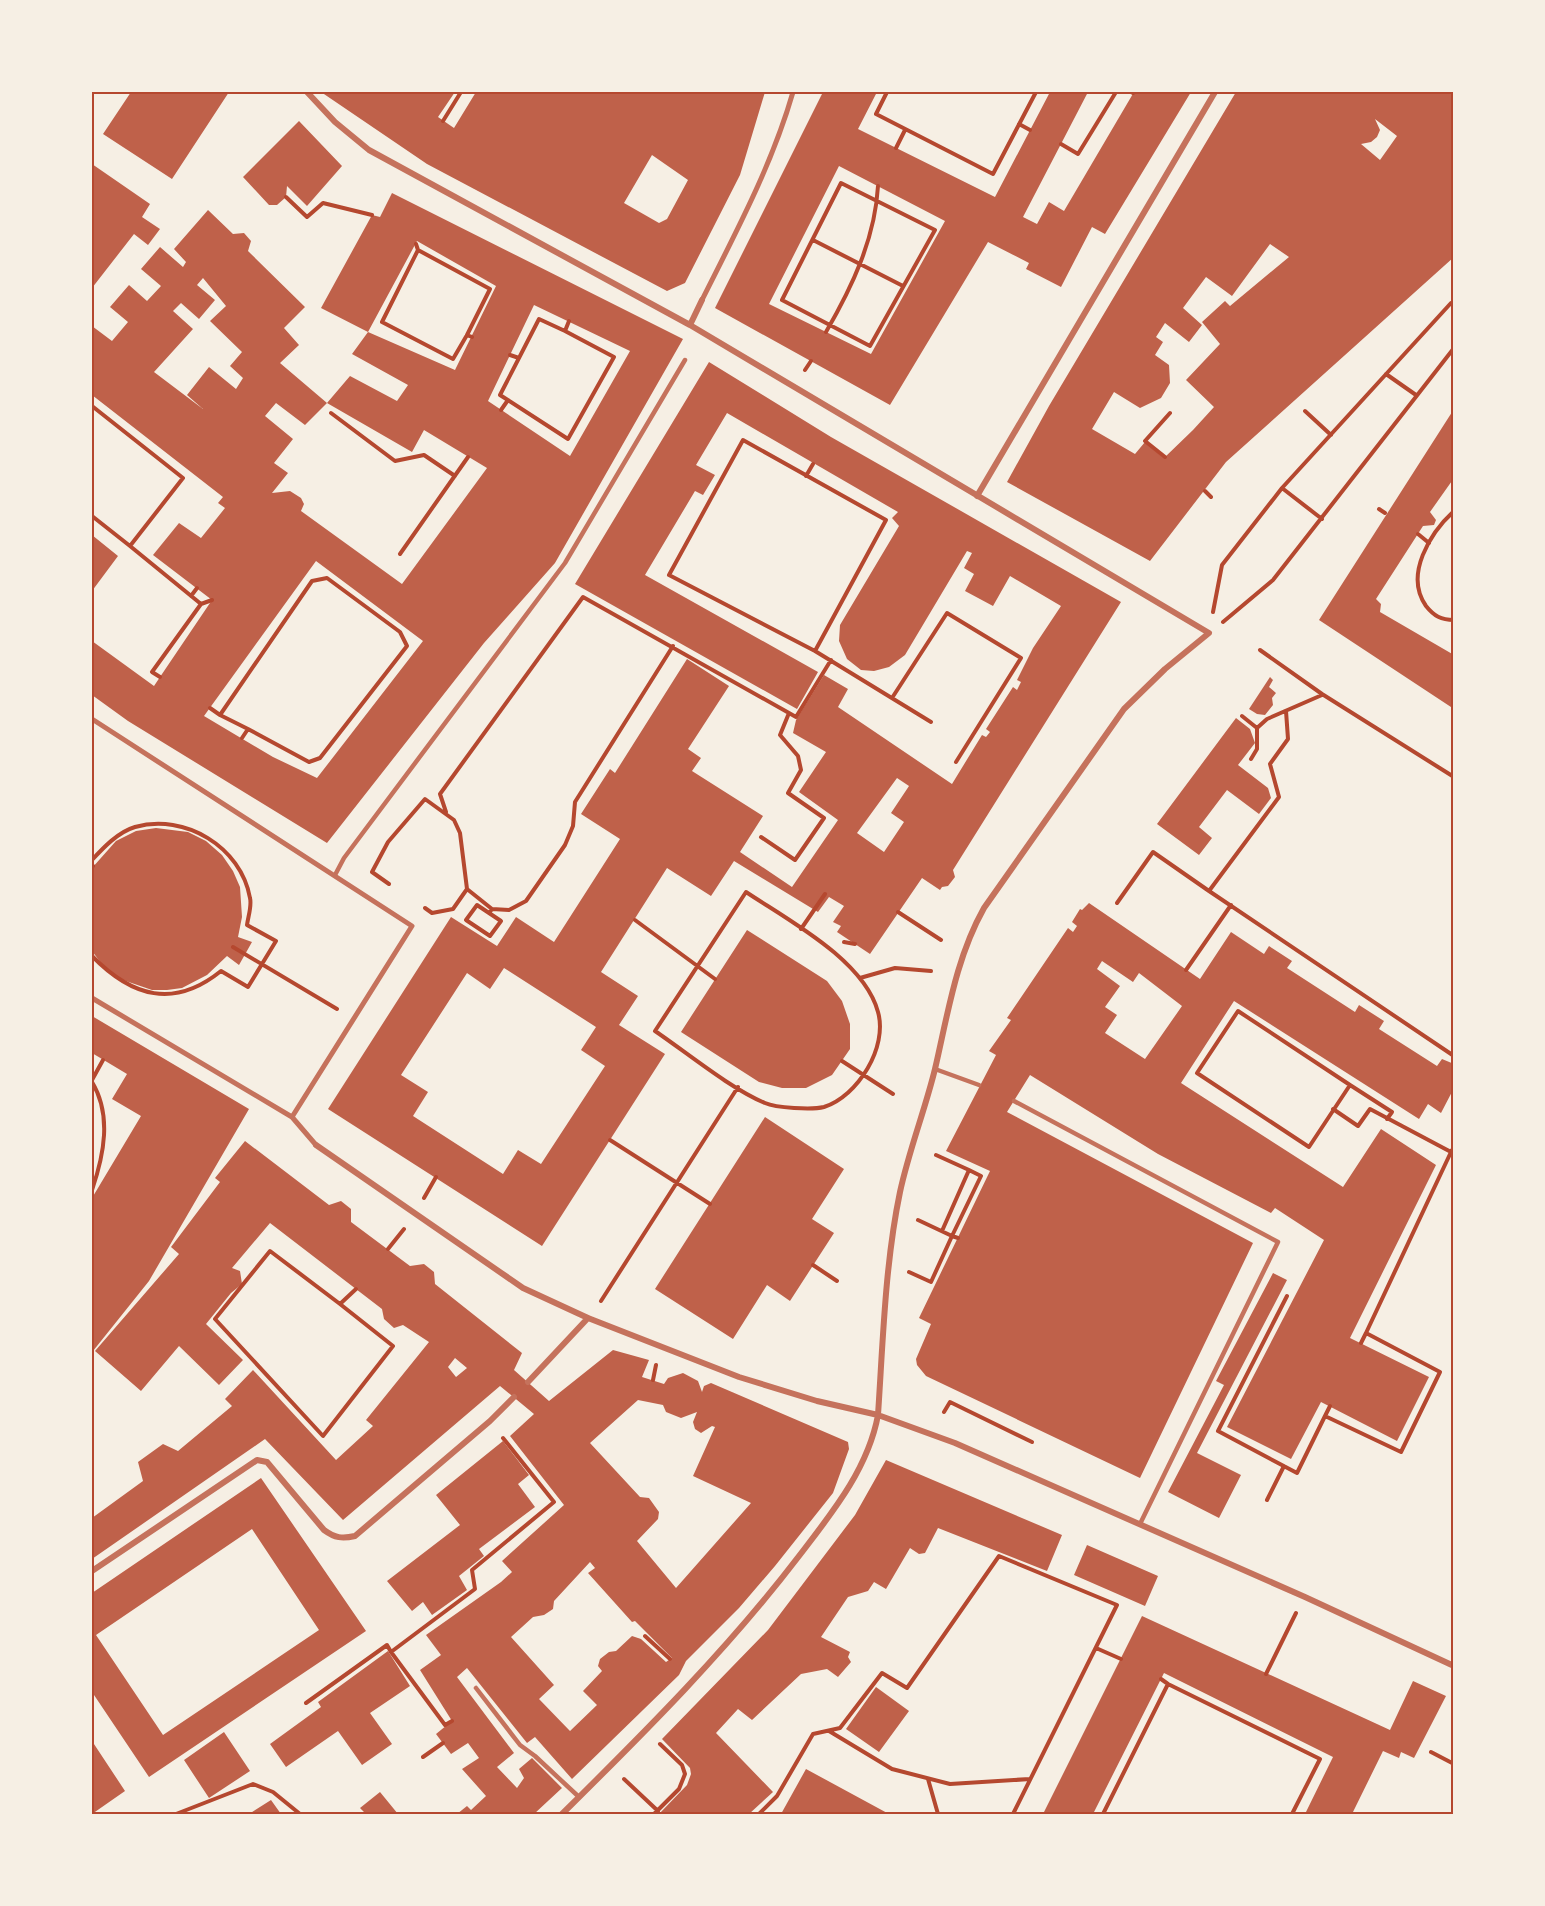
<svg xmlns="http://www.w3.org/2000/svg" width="1545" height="1906" font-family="'Exo 2',sans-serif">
	<rect width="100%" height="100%" fill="#f6efe4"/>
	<path fill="#bf614a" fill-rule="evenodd" d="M131 92H229L172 179 103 134Z
		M321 92H455L438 117 454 128 476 92H765L740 175 685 283 667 291 427 164ZM652 155 688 180 667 219 659 223 624 203Z
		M823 92H877L858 129 995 197 1050 92H1088L1023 217 1037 224 1049 202 1064 211 1134 92H1191L1105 234 1092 227 1061 287 1026 269 1029 263 988 242 890 405 715 308ZM839 166 945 221 871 354 769 304Z
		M1236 92H1454V257L1226 462 1150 561 1007 482 1049 406ZM1375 119 1397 136 1380 160 1361 144 1371 142 1377 137 1380 130ZM1270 244 1289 257 1230 306 1225 301 1202 322 1220 344 1186 380 1214 407 1193 430 1164 458 1145 442 1135 454 1092 429 1114 392 1140 408 1161 398 1170 383 1169 365 1155 355 1163 342 1156 337 1165 323 1189 342 1202 325 1183 308 1206 277 1232 296Z
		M299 121 342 166 307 206 287 186 286 197 277 205H269L243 177Z
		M92 164 150 204 142 217 160 229 148 245 134 234 92 288Z
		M392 193 683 339 555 563 484 643 327 843 128 721 92 695V641L154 686 160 677 212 600 153 555 179 523 201 538 225 508 218 503 223 497 92 395V326L112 341 128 322 110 307 129 285 147 301 161 286 141 269 160 247 183 267 186 262 174 249 208 210 233 234 244 233 251 241 248 251 305 307 284 328 299 345 280 363 327 403 305 425 276 403 265 416 293 439 274 463 288 473 272 493 290 491 301 498 304 504 301 511 402 584 487 468 424 430 412 452 327 403 350 376 397 401 408 385 352 354 368 332 455 370 496 286 417 241 368 332 321 308 372 215 380 217ZM203 278 226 306 210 321 242 352 230 366 243 378 236 389 209 367 187 395 203 409 154 372 193 329 173 311 181 303 199 319 215 300 197 285ZM534 305 630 351 570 456 488 401ZM316 561 423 641 317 778 273 757 204 716Z
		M709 362 831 437 1121 602 953 870 955 877 948 886 942 887 940 890 922 878 870 954 837 932 841 926 833 922 844 906 829 897 818 912 734 861 711 896 667 868 601 972 638 996 619 1025 665 1054 542 1246 328 1109 451 917 497 946 516 917 554 942 620 839 581 814 610 769 615 773 687 659 729 686 688 749 701 758 692 771 763 816 740 852 792 887 838 820 799 792 826 752 793 733 796 720 824 675 848 689 838 707 952 784 982 735 986 737 990 732 986 729 1013 687 1017 690 1021 682 1017 680 1033 648 1061 606 1010 576 993 606 965 591 974 574 964 568 972 553 967 551 905 655 889 667 874 671 861 670 847 659 839 641 840 625 899 526 892 518 898 512 727 413 696 465 715 475 703 495 695 491 645 575 818 672 797 709 575 584ZM897 778 909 786 891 813 904 822 884 852 857 833ZM504 968 596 1027 581 1050 605 1066 541 1164 518 1150 503 1174 413 1116 428 1092 401 1075 467 973 490 989Z
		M1454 409V478L1430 512 1436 520 1434 525 1423 526 1376 599 1381 604 1380 612 1454 655V709L1319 620Z
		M92 535 118 556 92 591Z
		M1270 677 1273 680 1269 687 1276 693 1272 698 1273 705 1265 715 1257 714 1249 709Z
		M1236 718 1250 729 1255 743 1238 765 1268 788 1271 798 1259 814 1227 790 1199 827 1212 838 1199 855 1157 824Z
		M156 828 188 832 206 841 222 855 233 871 240 887 242 917 238 937 252 942 239 965 227 956 207 975 182 988 167 990H152L120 979 104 967 92 951V868L116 841 136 831Z
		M1089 903 1200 979 1231 932 1264 954 1269 946 1292 961 1287 968 1355 1012 1359 1005 1384 1021 1379 1029 1437 1066 1442 1059 1454 1064V1088L1441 1113 1428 1104 1419 1119 1234 1001 1181 1083 1343 1187 1381 1129 1436 1165 1350 1338 1429 1377 1397 1441 1321 1402 1291 1459 1227 1427 1324 1240 1275 1208 1271 1213 1158 1154 1030 1075 1007 1112 1253 1243 1140 1478 926 1376 917 1365 916 1359 931 1324 919 1318 990 1171 946 1151 996 1055 989 1051 1011 1020 1007 1018 1068 928 1073 932 1077 926 1072 922 1080 909 1082 910ZM1102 961 1133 982 1139 973 1182 1006 1145 1059 1105 1033 1117 1015 1105 1007 1120 986 1097 969Z
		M747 930 827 981 842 1001 850 1024V1049L832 1075 806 1088H782L759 1082 681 1032Z
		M92 1016 249 1109 149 1281 93 1351 92 1198 141 1116 112 1099 127 1074 92 1053Z
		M765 1117 844 1169 812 1219 834 1233 790 1301 767 1285 733 1339 655 1289Z
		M245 1141 329 1205 341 1201 351 1209V1222L410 1266 424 1264 434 1272 435 1284 522 1353 514 1370 549 1401 613 1350 649 1360 642 1377 664 1384 668 1378 683 1373 698 1381 702 1392 704 1386 711 1383 848 1442 849 1449 833 1493 775 1566 739 1608 686 1661 679 1675 572 1779 535 1737 527 1743 467 1668 457 1677 514 1753 497 1767 517 1788 524 1778 519 1769 532 1758 562 1788 534 1814H457L467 1806 471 1810 486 1796 462 1769 479 1758 468 1743 451 1754 436 1734 452 1721 420 1670 441 1655 426 1635 501 1582 512 1572 502 1561 564 1505 510 1436 534 1414 500 1386 343 1520 265 1439 92 1559V1518L143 1481 138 1462 163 1444 178 1451 232 1406 225 1399 253 1370 336 1460 373 1426 366 1420 429 1342 403 1325 394 1328 384 1319 382 1309 270 1223 232 1268 240 1271 242 1284 231 1293 206 1324 243 1360 219 1385 179 1346 141 1391 95 1351 179 1254 171 1247 220 1182 215 1178ZM455 1358 467 1368 456 1377 448 1367ZM638 1400 663 1405 666 1412 681 1418 697 1412 693 1422 695 1429 701 1433 712 1426 715 1427 693 1476 751 1503 676 1588 637 1541 658 1519 659 1512 649 1498 640 1497 590 1443ZM590 1562 595 1568 588 1573 632 1622 635 1621 672 1658 666 1662 641 1639 632 1636 616 1651 609 1652 600 1659 598 1666 602 1671 583 1691 597 1705 570 1731 539 1699 554 1685 511 1637 533 1617 544 1615 553 1609 554 1601Z
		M1273 1273 1287 1280 1197 1453 1241 1475 1219 1518 1168 1492 1224 1385 1216 1381Z
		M503 1441 529 1475 518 1484 535 1507 479 1549 484 1556 459 1576 467 1590 432 1615 423 1602 412 1611 387 1581 460 1525 436 1495Z
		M886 1460 1062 1535 1047 1571 938 1528 925 1553 919 1554 910 1548 886 1589 874 1582 868 1591 848 1597 821 1637 850 1652 848 1657 851 1662 838 1677 827 1669 801 1674 752 1720 738 1709 716 1733 773 1792 749 1814H659L687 1785 691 1774 690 1768 662 1739 768 1630 855 1515Z
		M261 1478 366 1631 149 1777 92 1692V1593ZM252 1529 319 1630 163 1735 96 1635Z
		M1087 1545 1158 1576 1145 1606 1074 1575Z
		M1142 1616 1390 1730 1413 1681 1446 1696 1414 1758 1401 1752 1399 1758 1383 1751 1352 1814H1305L1333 1757 1164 1673 1093 1814H1043Z
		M388 1651 410 1686 370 1713 392 1744 362 1765 338 1731 286 1767 270 1744 321 1707 318 1702Z
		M876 1687 909 1711 879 1752 846 1729Z
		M224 1732 250 1771 209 1798 184 1760Z
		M92 1741 125 1791 92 1814Z
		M806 1769 889 1814H781Z
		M380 1792 398 1814H366L360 1808Z
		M271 1800 281 1814H249Z"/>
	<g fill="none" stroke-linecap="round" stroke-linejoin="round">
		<path stroke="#b5482f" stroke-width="4" d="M887 92 876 114 993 174 1036 92
			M1131 92 1133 93
			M443 121 461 92
			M1019 124 1030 130
			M1061 144 1078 154 1116 92
			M896 148 905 130
			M841 183 935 230 870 346 782 300Z
			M286 197 307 217 323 203 372 215
			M813 240 903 286
			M416 244 418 250
			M565 331 539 319 500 395 568 439 614 357 565 331 569 321
			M826 332C852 287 875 239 878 186
			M467 335 490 289 418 250 382 322 453 359 467 335 472 337
			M510 355 519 358
			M805 370 811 361
			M1386 374 1416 395
			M92 406 183 478 130 546 92 516
			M501 410 508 400
			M1305 411 1331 435
			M331 413 395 461 424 455 455 476
			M743 440 886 520 815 651 669 575Z
			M1165 457 1145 441 1170 413
			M806 476 813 464
			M1282 488 1322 519
			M1205 491 1211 497
			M1379 509 1385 513
			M1454 511C1430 533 1404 575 1426 606 1434 616 1441 620 1454 620
			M1418 534 1429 543
			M130 546 201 604 152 672 160 677
			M400 554 468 457
			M191 596 197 588
			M201 604 212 600
			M1213 612 1222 565 1282 488 1451 303 1454 305
			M1223 622 1273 580 1454 348
			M1260 650 1322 694 1454 777
			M815 651 931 722
			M892 698 947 613 1021 658 956 762
			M210 708 220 715
			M1286 711 1288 739 1270 764 1279 797 1209 891 1454 1056
			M789 713 796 717 831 660
			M1242 716 1257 728V749L1251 759
			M1257 728 1267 719 1322 695
			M242 738 248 729 309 762 320 758 407 646 400 632 327 578 312 581 220 715 248 729
			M446 812 440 794 583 597 789 713 780 735 798 756 801 770 788 793 824 818 795 860 761 837
			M92 860C103 848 118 832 135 827 185 813 241 847 250 898 252 906 248 917 247 925L276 941 248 987 221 971C174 1009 132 997 92 956
			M92 865 93 866
			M389 884 372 872 388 842 425 799 454 820 460 833 467 889 492 909 509 910 526 901 565 845 573 826 575 802 673 646
			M746 892C788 920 864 960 878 1012 888 1047 858 1096 824 1107 812 1110 776 1108 765 1103 731 1089 686 1052 655 1031Z
			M1117 903 1153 852 1209 891
			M425 908 432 913 453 909 467 889
			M898 912 941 940
			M489 913 477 905 466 920 490 936 501 921 489 913 492 909
			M635 920 715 979
			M801 929 825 894
			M844 942 855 944
			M233 947 337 1009
			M1186 970 1231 905
			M860 978 895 968 931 971
			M1238 1011 1350 1085 1309 1147 1197 1073Z
			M842 1061 893 1094
			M92 1080 103 1060
			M92 1082C112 1115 104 1155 92 1190
			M1350 1085 1392 1112 1387 1119
			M610 1140 710 1204
			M1451 1152 1454 1147
			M936 1155 969 1170
			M424 1198 436 1177
			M942 1231 969 1170 981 1176 952 1236 958 1238
			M388 1249 404 1229
			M813 1265 837 1281
			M909 1272 931 1282 952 1236 918 1220
			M1287 1296 1218 1431 1297 1473 1325 1416 1401 1452 1440 1372 1366 1333 1451 1152 1370 1109 1358 1126 1333 1109
			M601 1301 738 1087
			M340 1304 270 1251 215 1319 323 1436 393 1346 340 1304 356 1289
			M1361 1343 1366 1333
			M653 1380 656 1365
			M944 1412 950 1402 1032 1442
			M1325 1416 1330 1406
			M1267 1500 1284 1466
			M645 1636 670 1659
			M1096 1648 1121 1659
			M1266 1674 1296 1613
			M1161 1679 1168 1684
			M306 1703 387 1645 391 1652
			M452 1721 445 1725 391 1652 475 1589 472 1570 554 1502 503 1438
			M829 1731 892 1769 950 1784 1030 1779
			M1431 1752 1454 1764
			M423 1757 443 1743
			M624 1779 658 1811
			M928 1779 938 1814
			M176 1814 253 1784 273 1792 300 1814
			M654 1814 679 1789 685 1774 682 1765 660 1744
			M759 1814 777 1796 813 1734 840 1728 882 1673 907 1688 999 1556 1117 1605 1013 1814
			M1103 1814 1168 1684 1320 1759 1292 1814"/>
		<path stroke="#c5725c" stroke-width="4.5" d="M335 875 344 858 565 563 685 360
			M935 1069 979 1085
			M1014 1101 1278 1242 1140 1524
			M476 1688 520 1745 535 1756 579 1797"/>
		<path stroke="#c5725c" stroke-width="5" d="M702 300C736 232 772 165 793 92
			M92 719 412 926 292 1117
			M92 998 292 1117 316 1145"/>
		<path stroke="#c5725c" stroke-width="6" d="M307 92 335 122 369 150 690 325 1209 633 1165 669 1124 709 984 908C956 958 948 1013 935 1069 925 1110 909 1150 900 1192 885 1264 883 1341 878 1415 868 1469 832 1513 799 1556 728 1649 645 1732 562 1814
			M690 325 702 300
			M977 496 1215 92
			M316 1145 523 1288 588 1318 739 1377 817 1401 878 1415 955 1443 1305 1597 1454 1666
			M528 1382 588 1318
			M92 1571 257 1460 267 1462 324 1530C335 1538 342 1539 355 1536L490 1421 514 1397"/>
	</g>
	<rect width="1545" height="1906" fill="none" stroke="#f6efe4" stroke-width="186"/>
	<rect x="93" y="93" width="1359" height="1720" fill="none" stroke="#b5482f" stroke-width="2"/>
</svg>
